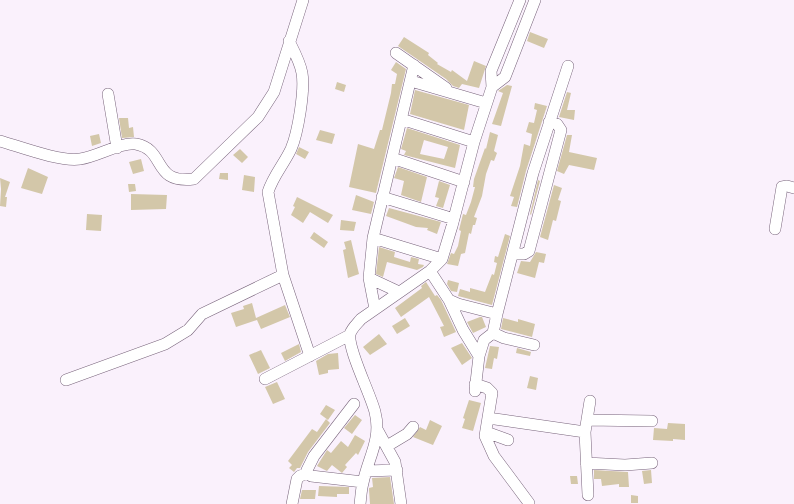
<svg xmlns="http://www.w3.org/2000/svg" width="794" height="504" font-family="Jost,sans-serif">
	<rect width="100%" height="100%" fill="#faf1fc"/>
	<path fill="#d3c7a9" fill-rule="evenodd" d="M530 32 548 39 544 48 527 41Z
		M404 37 429 53 428 55 438 63 437 64 451 72 452 70 467 81 474 61 486 66 479 88 462 84 459 88 453 86 446 79 398 46Z
		M396 62 406 69 376 193 349 187 358 144 374 149 380 130H382L391 93 392 84H395L397 74 391 70Z
		M337 82 346 85 344 92 335 89Z
		M507 85 512 86 501 126 492 124 503 93 498 91Z
		M415 90 469 105 464 130 410 114Z
		M567 92 571 93 567 110H575L574 120 559 117Z
		M535 103 547 106 526 171 517 207 511 206 514 197 510 196 520 166 524 144 530 146 532 134 526 132 529 122 534 123 537 110 534 109Z
		M119 118H128L129 128 133 127 134 137 122 138Z
		M407 128 460 145 455 168 404 155 406 151 401 149ZM424 140 448 147 444 159 420 154Z
		M320 130 335 134 332 144 316 140Z
		M490 132 498 135 494 151 497 153 494 161 491 160 486 174 482 196 474 217 477 218 475 225H473L471 234 469 233 465 253 461 254 458 266 447 264 451 253 454 254 458 246 461 231 459 230 463 214 466 215 471 202 475 187H473L474 179 485 148 486 149Z
		M99 134 101 143 92 146 90 136Z
		M567 135H572L569 152 597 158 594 170 569 165 564 174 557 171Z
		M299 147 309 152 305 159 296 154Z
		M240 149 248 157 242 163 233 155Z
		M141 159 144 171 133 174 129 162Z
		M398 167 427 177 421 202 401 195 404 181 394 178Z
		M28 168 48 177 42 194 21 188Z
		M220 173H228V180L219 179Z
		M244 175 255 177 254 192 242 190Z
		M0 178 10 182 5 197H7L6 207 0 206 1 189Z
		M538 180 540 181 531 215 530 214Z
		M439 181 450 185 443 208 436 206 439 198 435 197Z
		M128 184H135L136 191 129 192Z
		M554 185 562 188 558 200 561 201 556 221 553 220 548 240 540 237Z
		M131 194 167 195 166 209 131 210Z
		M356 195 374 202 371 214 352 210Z
		M297 197 333 215 328 223 310 212 303 223 291 215 295 207 293 206Z
		M389 208 441 222 437 234 427 230 428 228 416 227 386 216Z
		M87 214 102 215 101 231 86 230Z
		M341 220 356 222 354 231 340 230Z
		M314 232 328 242 324 248 310 238Z
		M505 234 510 236 492 305 458 296 460 289 470 292V288L485 292 492 274 494 275 497 263 494 262 495 256 498 257Z
		M351 240 359 274 348 278 343 250 346 249 344 242Z
		M379 247 395 252 394 257 410 262 411 257 419 259 418 264 424 265 423 267 417 270 387 262 383 277 376 274Z
		M536 252 546 254 544 263 539 262 535 278 517 273 521 261 530 262Z
		M448 280 459 283 457 292 451 291 447 284Z
		M426 282 435 296 437 295 441 300 456 332 444 337 440 327 444 326 429 297 401 317 395 308 422 288 421 286Z
		M252 303 256 318 285 305 290 317 261 329 257 320 236 327 231 313 244 309 243 306Z
		M480 317H482L486 327 473 333 467 322Z
		M405 318 410 326 397 334 392 326Z
		M503 318 518 322V319L535 324 532 337 501 329Z
		M379 334 387 344 370 355 363 347Z
		M462 343 472 358 462 365 451 348Z
		M299 344 301 352 285 361 281 353Z
		M490 346 499 347 497 359 494 358 492 369 485 368Z
		M517 348 531 352 530 356 516 353Z
		M261 350 270 368 258 374 249 355Z
		M338 353 339 369 328 370V373L319 375 316 361 328 354Z
		M530 376 538 378 536 390 527 388Z
		M277 382 285 399 273 404 265 387Z
		M469 400 481 403 473 431 462 428 465 419 463 418Z
		M326 405 335 410 328 420 320 414Z
		M355 415 362 420 352 434 344 428Z
		M326 419 330 423 308 452 300 468H297L294 472 289 468 292 465 288 461 312 429 317 432Z
		M430 420 442 426 433 445 413 437 420 427 426 430Z
		M668 423 685 424V440L673 439V441L653 440 654 428 667 429Z
		M355 435 365 441 358 455 356 453 345 465 347 467 342 473 332 465 327 471 317 466 327 450 331 453 341 441 348 447Z
		M594 470 628 472 629 487H619V484L602 486 601 479H594Z
		M651 470 652 483 644 484 642 471Z
		M570 476H577L578 484H571Z
		M390 477 394 504H370L369 490V488L373 487 372 478Z
		M319 486 349 487V494H337V497L318 496Z
		M302 490H316L315 499H300Z
		M631 495 638 496V503H631Z"/>
	<g fill="none" stroke-linecap="round" stroke-linejoin="round">
		<g stroke="#78647b" stroke-width="12">
			<path id="minor" d="M289 41C294 51 300 62 302 73 305 90 298 133 291 149 284 164 273 176 268 192L283 275 310 356
				M396 53 446 88
				M411 81 486 103
				M492 87 505 77 535 0
				M108 94 117 148
				M401 119 474 142
				M0 141C21 147 60 162 80 159 97 157 120 142 136 144 167 150 151 184 194 179L258 117 274 92 303 0
				M392 158 464 182
				M382 197 454 219
				M775 229 782 187 787 186 794 188
				M373 238 442 259
				M514 254H524L529 251 561 130 557 124 549 122
				M430 271 449 300 463 330 479 356 475 391
				M369 278 399 292
				M449 300 458 304 497 314
				M375 309 369 278 373 238 414 65
				M493 333 504 338 534 345
				M479 356 484 340 493 333 497 314 533 173 568 66
				M265 379 350 335
				M66 380 165 344 188 330 202 314 283 275
				M475 384 487 388 492 393 485 436 494 456 529 503
				M354 404 314 456 307 470 308 474 311 476 363 482
				M488 418 585 432
				M587 420 652 421
				M378 431 395 462 401 504
				M486 432 508 440
				M387 446 407 434 413 427
				M586 463 625 465 652 463
				M367 471 397 470
				M588 495 585 432 590 401
				M292 504 297 479 300 476 308 473
				M360 504C361 497 361 490 363 483 368 458 382 439 375 412 371 395 347 348 350 334 352 328 357 324 361 319L430 271 442 259 452 226 474 142 492 87 491 71 520 0"/>
		</g>
		<use href="#minor" stroke="#fff" stroke-width="11"/>
	</g>
</svg>
